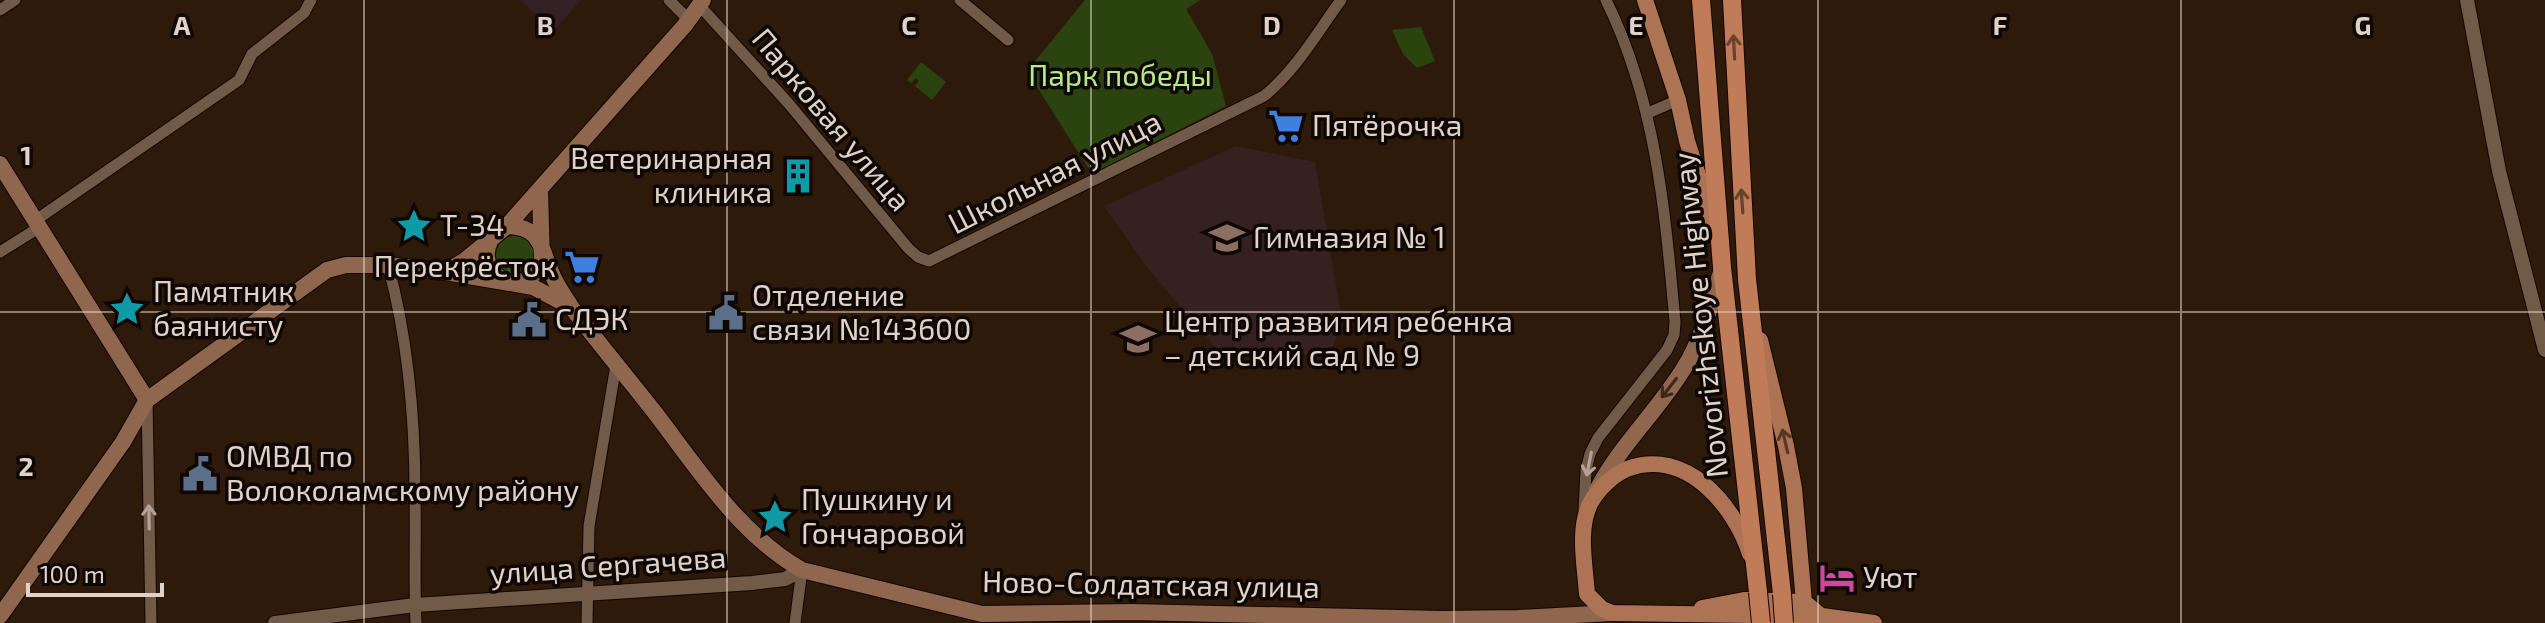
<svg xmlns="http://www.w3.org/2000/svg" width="2545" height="623" font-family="'Exo 2',sans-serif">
	<defs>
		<pattern id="grass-tufts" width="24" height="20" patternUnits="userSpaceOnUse" patternTransform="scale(2)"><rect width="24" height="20" fill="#2b440f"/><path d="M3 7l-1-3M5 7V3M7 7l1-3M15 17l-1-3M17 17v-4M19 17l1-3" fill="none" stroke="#495e31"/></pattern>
	</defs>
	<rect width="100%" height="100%" fill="#2e1a0a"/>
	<path fill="#332025" d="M520 0H581L554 31Z"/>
	<path fill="#342120" d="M1236 146 1315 162 1342 319 1330 355H1222L1148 269 1104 206Z"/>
	<path fill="url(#grass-tufts)" d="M496 255a19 19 0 1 1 38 0a19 19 0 1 1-38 0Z"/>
	<path fill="#2b440f" d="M1085 0H1200L1186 9 1212 54 1226 106 1092 174 1027 71Z
		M1421 27 1435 61 1417 68 1403 54 1392 30Z
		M921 62 946 82 932 100 915 86 919 81 916 78 911 83 907 80Z"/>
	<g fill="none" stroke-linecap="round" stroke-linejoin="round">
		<g stroke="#150500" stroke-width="13">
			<path id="minor" d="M669 0 689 20
				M960 0 1008 40
				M699 5 789 104 908 248 918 257 929 261 1264 96C1297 69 1316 34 1341 0
				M0 10 15 0
				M1648 113 1678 100
				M36 220 239 80 252 54 304 13 311 0
				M0 252 40 227
				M388 265C408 339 415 418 415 495 416 537 414 580 416 623
				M147 400 151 623
				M1584 510 1586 470 1590 454 1598 438 1667 350 1674 335 1675 322C1665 210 1656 102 1606 0
				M587 623 589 526 616 365
				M795 623 802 570"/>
		</g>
		<g stroke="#150500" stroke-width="16">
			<path id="tertiary" d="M2467 0 2499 171 2545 350
				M275 623 415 605 752 583 785 579 802 570"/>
		</g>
		<g stroke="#150500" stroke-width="18">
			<path id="secondary" d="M0 164 147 400
				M507 226C542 227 540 247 552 274 557 286 565 297 572 308 599 344 628 378 656 414 698 469 740 535 802 570L982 614 1132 612 1442 619 1518 618 1612 613
				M491 239C482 256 488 271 504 281
				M445 272 464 261 507 226 685 25 703 0
				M515 283C529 280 535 275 542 263L540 189
				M1597 490C1620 445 1658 411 1684 368 1703 338 1711 302 1722 269
				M0 616 123 442 147 400 327 270 346 265H388L445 272 533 287 567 305"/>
		</g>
		<g stroke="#150500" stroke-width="18">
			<path id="primary" d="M1645 0 1678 100 1687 141 1714 225
				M1760 340 1786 446 1794 488 1804 602 1821 616
				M1750 554C1734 505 1686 447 1627 469 1613 475 1599 488 1591 502 1577 528 1585 565 1587 594L1602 609 1612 613 1822 616 1874 623
				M1702 608 1744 600 1804 602"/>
		</g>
		<g stroke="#150500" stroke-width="20">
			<path id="trunk" d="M1701 0 1722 267 1758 592
				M1732 0 1747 279 1782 594"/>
		</g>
		<use href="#minor" stroke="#715a48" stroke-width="11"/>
		<use href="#tertiary" stroke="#715a48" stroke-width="14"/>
		<use href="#secondary" stroke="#8f674e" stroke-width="16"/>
		<use href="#primary" stroke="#ac7454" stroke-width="16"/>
		<use href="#trunk" stroke="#c07c58" stroke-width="18"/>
		<g stroke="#150500" stroke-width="20" stroke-linecap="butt">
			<path id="trunk-bridge" d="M1758 592 1761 623
				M1782 594 1784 623"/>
		</g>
		<use href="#trunk-bridge" stroke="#c07c58" stroke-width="18"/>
	</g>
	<defs><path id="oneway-shaft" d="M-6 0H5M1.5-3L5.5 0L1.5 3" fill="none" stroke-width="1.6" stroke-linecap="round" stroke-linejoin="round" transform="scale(2)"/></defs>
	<g stroke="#68422e">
		<use href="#oneway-shaft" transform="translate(1734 47) rotate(-93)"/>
		<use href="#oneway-shaft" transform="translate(1742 201) rotate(-94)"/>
	</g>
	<use stroke="#3c291d" href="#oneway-shaft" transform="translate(1669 388) rotate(128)"/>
	<use stroke="#563827" href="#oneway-shaft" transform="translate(1785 441) rotate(-103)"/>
	<g stroke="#b4a295">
		<use href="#oneway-shaft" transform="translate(1589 464) rotate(101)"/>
		<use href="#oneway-shaft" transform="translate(149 517) rotate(-91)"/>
	</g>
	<path fill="none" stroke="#e0d2c9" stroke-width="2" stroke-opacity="0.55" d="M364 0V623M727 0V623M1091 0V623M1454 0V623M1818 0V623M2181 0V623M0 312H2545"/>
	<defs>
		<g id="supermarket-bare" transform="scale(2.76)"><path d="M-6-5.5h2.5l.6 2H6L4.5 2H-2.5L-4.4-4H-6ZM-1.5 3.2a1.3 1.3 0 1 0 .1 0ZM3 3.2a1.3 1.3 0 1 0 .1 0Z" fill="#3f7fe0" stroke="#0f0703" stroke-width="2.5" paint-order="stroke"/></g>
		<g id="building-bare" transform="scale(2.76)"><path d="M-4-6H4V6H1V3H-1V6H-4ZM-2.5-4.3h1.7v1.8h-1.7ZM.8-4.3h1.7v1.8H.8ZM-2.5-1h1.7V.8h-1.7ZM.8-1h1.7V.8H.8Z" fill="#0f9aa8" stroke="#0f0703" stroke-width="2.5" paint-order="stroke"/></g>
		<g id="sight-bare" transform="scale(2.76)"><path d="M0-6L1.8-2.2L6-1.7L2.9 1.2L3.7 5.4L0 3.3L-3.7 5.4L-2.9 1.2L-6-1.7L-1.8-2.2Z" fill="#0f9aa8" stroke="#0f0703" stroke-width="2.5" paint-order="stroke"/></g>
		<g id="school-bare" transform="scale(2.76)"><path d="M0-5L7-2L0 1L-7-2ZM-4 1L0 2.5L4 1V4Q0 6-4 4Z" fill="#8d6e63" stroke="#0f0703" stroke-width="2.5" paint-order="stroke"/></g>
		<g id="civic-bare" transform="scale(2.76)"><path d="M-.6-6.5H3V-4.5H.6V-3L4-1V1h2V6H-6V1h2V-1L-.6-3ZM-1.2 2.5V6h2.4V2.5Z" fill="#5c6f8a" stroke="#0f0703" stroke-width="2.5" paint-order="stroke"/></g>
		<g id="hotel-bare" transform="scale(2.76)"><path d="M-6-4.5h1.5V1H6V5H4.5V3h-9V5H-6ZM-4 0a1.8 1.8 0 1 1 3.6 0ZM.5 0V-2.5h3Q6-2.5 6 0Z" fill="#d1479c" stroke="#0f0703" stroke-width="2.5" paint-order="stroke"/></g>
	</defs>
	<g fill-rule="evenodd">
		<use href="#supermarket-bare" x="1286" y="126"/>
		<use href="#building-bare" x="798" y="176"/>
		<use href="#sight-bare" x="414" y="226"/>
		<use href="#school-bare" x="1227" y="238"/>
		<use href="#supermarket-bare" x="582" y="267"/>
		<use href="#sight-bare" x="127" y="309"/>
		<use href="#civic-bare" x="726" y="313"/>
		<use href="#civic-bare" x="529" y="320"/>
		<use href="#school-bare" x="1138" y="339"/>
		<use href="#civic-bare" x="200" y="474"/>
		<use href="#sight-bare" x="775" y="517"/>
		<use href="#hotel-bare" x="1837" y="578"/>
	</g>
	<g text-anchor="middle" stroke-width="7" stroke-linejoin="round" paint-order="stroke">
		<g font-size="30" fill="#b4eb85" stroke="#0f0703">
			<text x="1120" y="86">Парк победы</text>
		</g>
		<g font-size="30" fill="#e0d2c9" stroke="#0f0703">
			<text transform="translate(831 120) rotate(50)" y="10">Парковая улица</text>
			<text transform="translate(1055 173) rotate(-27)" y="10">Школьная улица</text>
			<text transform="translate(1701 315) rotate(-96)" y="10">Novorizhskoye Highway</text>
			<text transform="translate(608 566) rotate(-4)" y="10">улица Сергачева</text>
			<text transform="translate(1151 585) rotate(1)" y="10">Ново-Солдатская улица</text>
		</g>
		<g font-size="30" fill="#e0d2c9" stroke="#0f0703" text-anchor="start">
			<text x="1312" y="136">Пятёрочка</text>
			<text x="772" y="169" text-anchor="end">Ветеринарная<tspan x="772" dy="34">клиника</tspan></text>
			<text x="440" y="236">Т-34</text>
			<text x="1253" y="248">Гимназия № 1</text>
			<text x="556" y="277" text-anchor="end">Перекрёсток</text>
			<text x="153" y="302">Памятник<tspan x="153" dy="34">баянисту</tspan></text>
			<text x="752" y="306">Отделение<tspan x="752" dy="34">связи №143600</tspan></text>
			<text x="555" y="330">СДЭК</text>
			<text x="1164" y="332">Центр развития ребенка<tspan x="1164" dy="34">– детский сад № 9</tspan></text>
			<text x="226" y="467">ОМВД по<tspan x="226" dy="34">Волоколамскому району</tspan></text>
			<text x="801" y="510">Пушкину и<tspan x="801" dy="34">Гончаровой</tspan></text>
			<text x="1863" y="588">Уют</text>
		</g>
	</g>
	<g font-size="26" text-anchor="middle" font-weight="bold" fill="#e0d2c9" stroke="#0f0703" stroke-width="7" stroke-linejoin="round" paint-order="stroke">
		<text x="182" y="35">A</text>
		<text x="545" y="35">B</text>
		<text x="909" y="35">C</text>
		<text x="1272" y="35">D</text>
		<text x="1636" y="35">E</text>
		<text x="2000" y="35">F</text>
		<text x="2363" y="35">G</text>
		<text x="26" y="165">1</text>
		<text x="26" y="476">2</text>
	</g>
	<path d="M28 583v12h134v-12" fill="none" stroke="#e0d2c9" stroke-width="4"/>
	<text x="40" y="583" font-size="24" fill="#e0d2c9" stroke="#0f0703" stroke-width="6" paint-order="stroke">100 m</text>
</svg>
